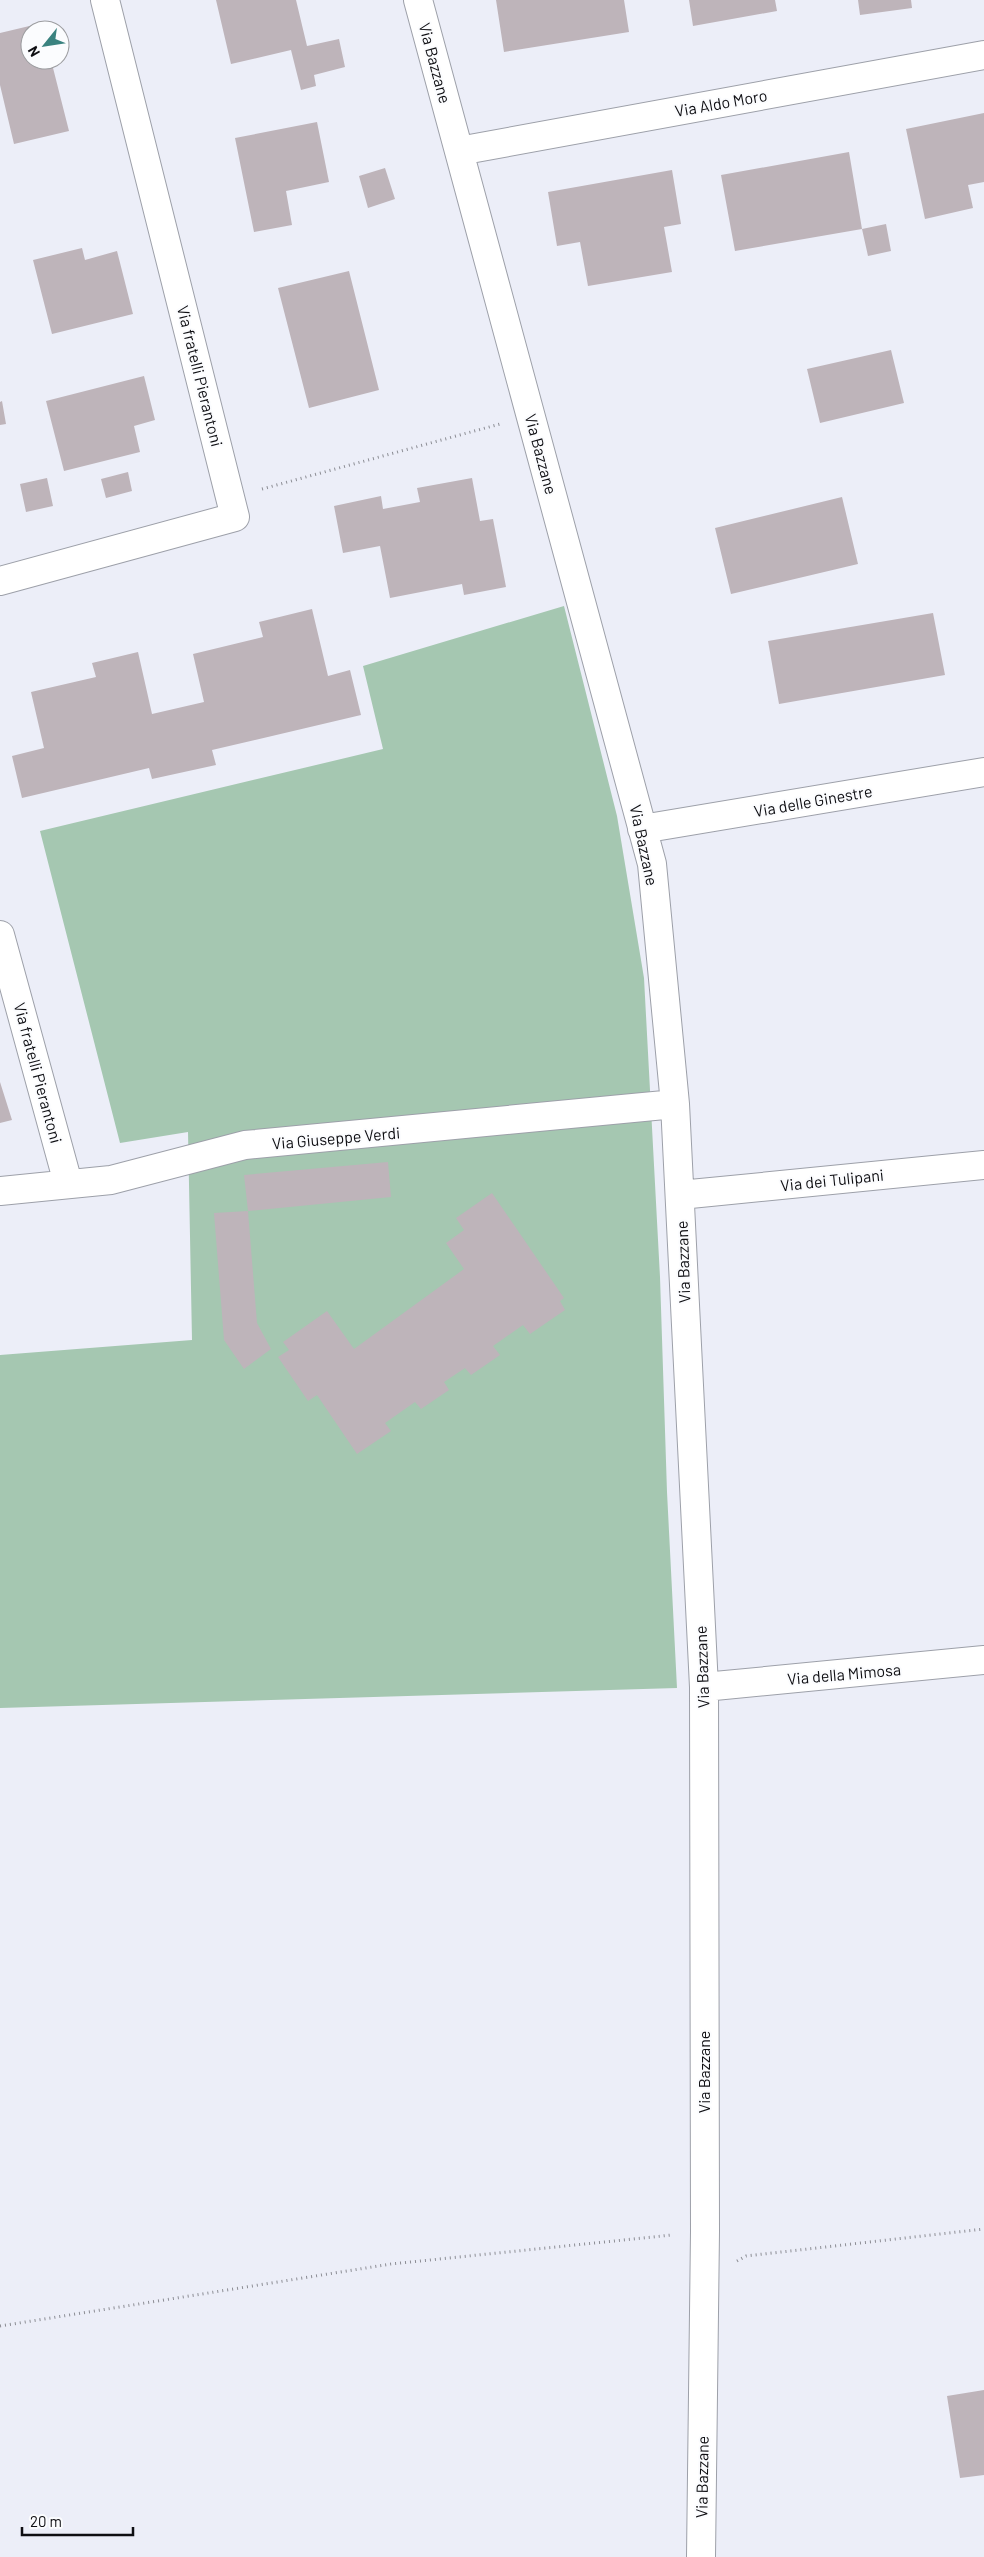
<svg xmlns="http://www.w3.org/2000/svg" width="984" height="2557" font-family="Barlow,sans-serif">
	<rect width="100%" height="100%" fill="#eceef8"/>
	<path fill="#a5c7b1" d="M564 606 617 816 644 978 660 1277 667 1492 677 1688 0 1708V1355L192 1340 188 1132 120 1143 40 831 383 749 363 666Z"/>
	<path fill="#beb4ba" d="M216 0H296L307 46 339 39 345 67 314 75 316 86 301 90 291 50 231 64Z
		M496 0H624L629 32 504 52Z
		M689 0H775L777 11 693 26Z
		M858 0H911L912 8 860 15Z
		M42 23 44 30H30V60H51L69 131 14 144 0 85V33Z
		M984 113V182L968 185 973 208 925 219 906 129Z
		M317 122 329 182 286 191 292 225 254 232 235 138Z
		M849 152 862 229 735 251 721 175Z
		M385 168 395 199 368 208 359 176Z
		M672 170 681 224 664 227 672 272 588 286 580 242 557 246 548 192Z
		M886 224 891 251 868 256 862 229Z
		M82 248 85 260 117 251 133 314 52 334 33 260Z
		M349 271 379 390 309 408 278 288Z
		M891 350 904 403 820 423 807 369Z
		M144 376 155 420 134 426 140 452 64 471 46 401Z
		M2 401 6 424 0 425V402Z
		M128 472 132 491 106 498 101 479Z
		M47 478 53 506 26 512 20 484Z
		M472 478 480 521 493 519 506 587 464 595 462 584 390 598 380 546 343 553 334 506 381 496 383 509 420 502 417 488Z
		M842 497 858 564 731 594 715 528Z
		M312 609 328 676 350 670 361 715 212 750 216 765 152 779 149 768 22 798 12 756 44 748 31 692 96 677 92 663 138 652 152 714 204 702 193 654 263 637 259 622Z
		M933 613 945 675 779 704 768 641Z
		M0 1082 12 1120 0 1123Z
		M388 1162 391 1197 248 1211 244 1175Z
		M492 1193 564 1298 560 1301 565 1310 530 1334 523 1325 493 1346 500 1355 471 1375 465 1368 444 1382 449 1390 421 1409 415 1402 385 1423 391 1431 357 1454 317 1395 308 1401 278 1357 289 1350 283 1342 327 1311 354 1349 464 1269 446 1243 464 1230 456 1218Z
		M248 1211 257 1323 271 1349 244 1369 224 1340 214 1213Z
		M984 2390V2475L960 2478 947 2396Z"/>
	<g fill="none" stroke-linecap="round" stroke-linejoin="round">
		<g stroke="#9da0a9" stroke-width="30">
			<path id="street" d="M418 0 652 864 675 1104 704 1687 705 2231 701 2557
				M459 151 984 55
				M0 581 235 517 105 0
				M642 829 984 772
				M0 935 68 1183
				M0 1191 111 1180 245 1145 675 1104
				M680 1195 984 1165
				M704 1687 984 1660"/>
		</g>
		<path stroke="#8c8d94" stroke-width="3" stroke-dasharray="1 4" stroke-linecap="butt" d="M262 489 500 424
			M737 2261 746 2256 984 2229
			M0 2326 391 2264 672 2235"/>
		<use href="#street" stroke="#fff" stroke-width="28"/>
	</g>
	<g text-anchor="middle" stroke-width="4" stroke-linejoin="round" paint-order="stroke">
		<g font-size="16" fill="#0e0e12" stroke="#fbfcfe">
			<text transform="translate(435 63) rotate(75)" y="6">Via Bazzane</text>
			<text transform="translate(721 103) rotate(-10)" y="6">Via Aldo Moro</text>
			<text transform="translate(200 376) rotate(76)" y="6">Via fratelli Pierantoni</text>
			<text transform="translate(541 454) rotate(75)" y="6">Via Bazzane</text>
			<text transform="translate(813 801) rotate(-10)" y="6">Via delle Ginestre</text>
			<text transform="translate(644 845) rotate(78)" y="6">Via Bazzane</text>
			<text transform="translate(38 1073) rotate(75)" y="6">Via fratelli Pierantoni</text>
			<text transform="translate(336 1138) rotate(-5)" y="6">Via Giuseppe Verdi</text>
			<text transform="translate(832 1180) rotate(-6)" y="6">Via dei Tulipani</text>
			<text transform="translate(683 1262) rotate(-92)" y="6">Via Bazzane</text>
			<text transform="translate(702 1667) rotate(-92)" y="6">Via Bazzane</text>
			<text transform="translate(844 1674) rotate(-5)" y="6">Via della Mimosa</text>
			<text transform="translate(704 2072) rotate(-90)" y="6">Via Bazzane</text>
			<text transform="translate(702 2477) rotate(-89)" y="6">Via Bazzane</text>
		</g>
	</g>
	<g transform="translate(45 45) rotate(240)"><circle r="24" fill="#fbfcfe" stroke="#9c9da0"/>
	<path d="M0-4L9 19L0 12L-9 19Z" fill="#3a827f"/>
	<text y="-8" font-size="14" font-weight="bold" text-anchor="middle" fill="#0e0e12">N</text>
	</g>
	<path d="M22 2527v8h111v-8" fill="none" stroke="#0e0e12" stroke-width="2.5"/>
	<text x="30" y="2527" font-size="15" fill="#0e0e12" stroke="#fbfcfe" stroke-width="4" paint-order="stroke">20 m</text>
</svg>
